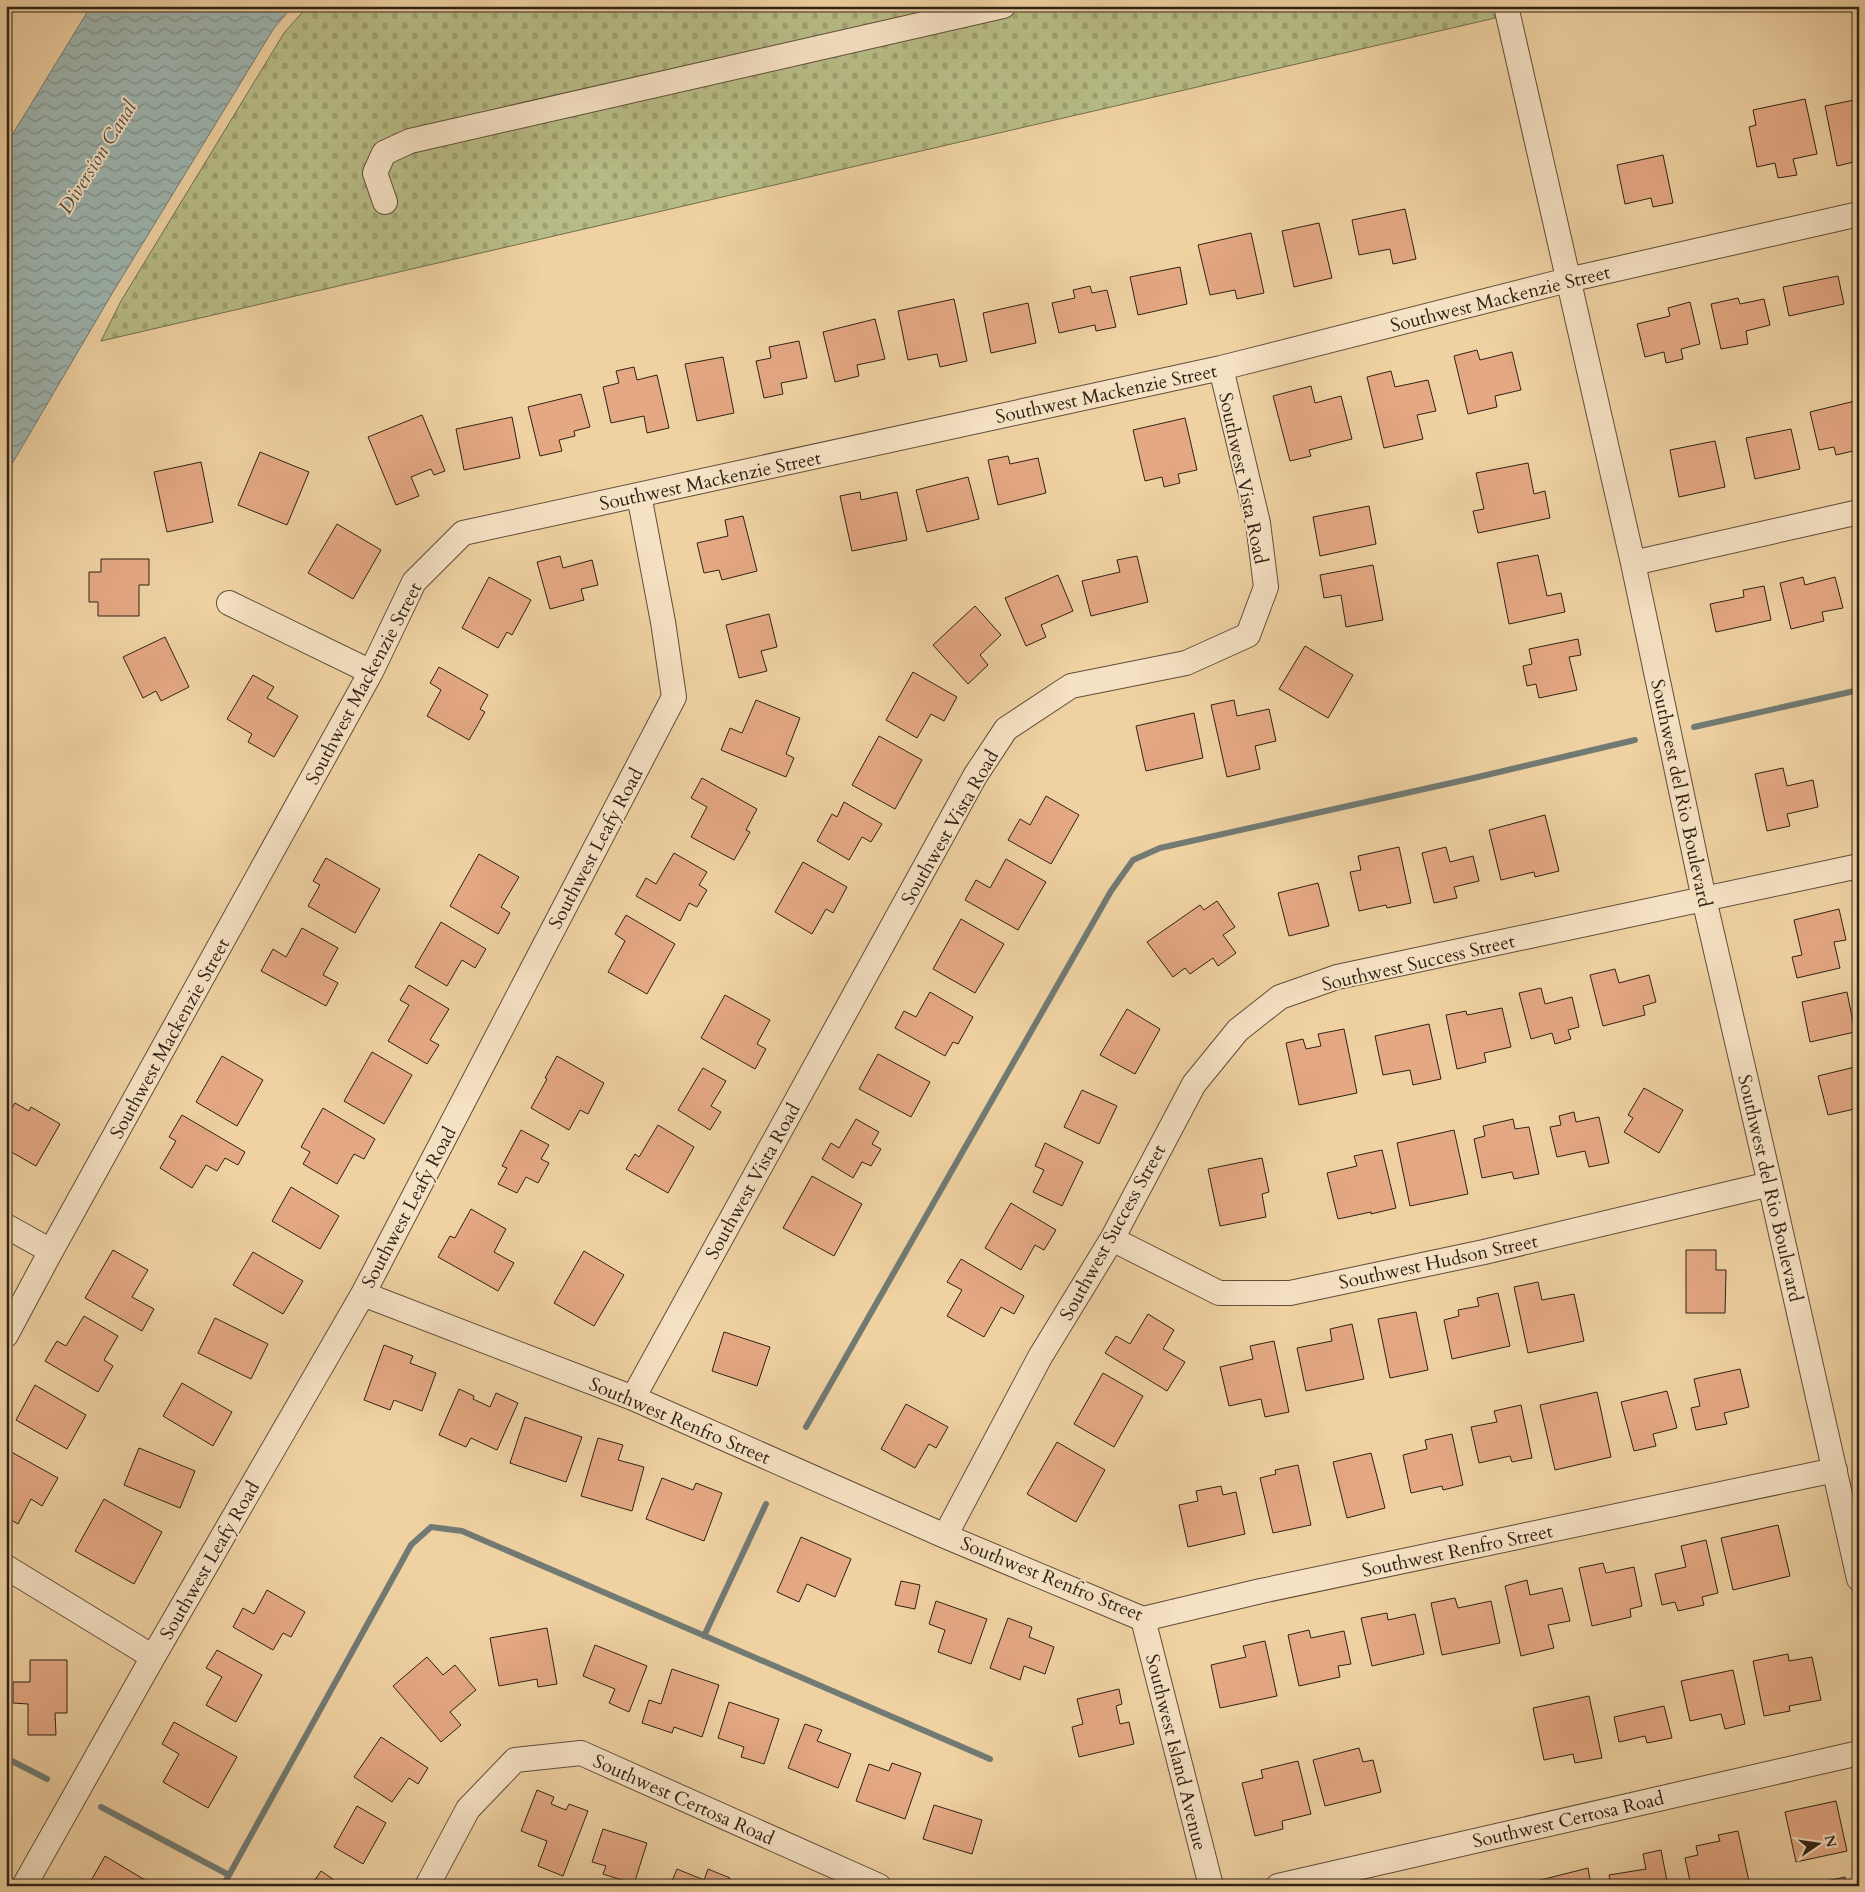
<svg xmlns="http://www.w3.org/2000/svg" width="1865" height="1892" font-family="Cardo,serif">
	<defs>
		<pattern id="cemetery-stones" width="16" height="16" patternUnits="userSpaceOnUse" patternTransform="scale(1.25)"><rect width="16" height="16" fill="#b7bc86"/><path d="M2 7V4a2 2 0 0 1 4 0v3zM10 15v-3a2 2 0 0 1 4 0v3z" fill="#9ea173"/></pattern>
		<pattern id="water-waves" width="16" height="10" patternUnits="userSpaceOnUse" patternTransform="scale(1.25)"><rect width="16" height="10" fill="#9db5b0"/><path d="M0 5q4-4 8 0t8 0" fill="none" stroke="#80938e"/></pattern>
	</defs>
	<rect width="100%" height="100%" fill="#efd1a2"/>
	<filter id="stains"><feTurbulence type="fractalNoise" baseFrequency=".004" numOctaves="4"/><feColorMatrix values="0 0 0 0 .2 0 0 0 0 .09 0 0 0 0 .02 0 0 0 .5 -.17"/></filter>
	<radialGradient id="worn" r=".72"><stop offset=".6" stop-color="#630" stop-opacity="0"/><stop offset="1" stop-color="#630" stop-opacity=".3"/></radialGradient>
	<path fill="url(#cemetery-stones)" stroke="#746f4e" d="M308 6H1547L101 341 121 301 284 33Z"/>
	<path fill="url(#water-waves)" stroke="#717a73" d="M91 6H293L274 28 110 297 6 474V145Z"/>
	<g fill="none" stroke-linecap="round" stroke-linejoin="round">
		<path stroke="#717a73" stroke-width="6" d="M1694 727 1859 690
			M806 1427 1111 891 1133 860 1160 848 1478 777 1635 740
			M704 1636 766 1504
			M6 1758 47 1779
			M101 1807 229 1875
			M223 1886 411 1545 431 1527 462 1531 990 1759"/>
	</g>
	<path fill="#e4a883" stroke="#302217" d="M1805 99 1817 154 1793 159 1797 175 1778 178 1775 163 1757 167 1749 127 1756 125 1753 110Z
		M1859 99V146L1855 147 1858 161 1837 166 1825 106Z
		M1663 155 1673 203 1653 207 1651 198 1625 204 1617 165Z
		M1405 209 1416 259 1393 264 1390 249 1359 255 1352 220Z
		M1319 223 1332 278 1294 287 1282 231Z
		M1251 233 1264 293 1237 299 1235 290 1210 295 1198 245Z
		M1180 267 1187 304 1138 315 1130 277Z
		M1838 276 1844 304 1789 316 1783 287Z
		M1090 286 1092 293 1107 290 1116 327 1096 331 1095 325 1059 333 1052 303 1075 298 1073 290Z
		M1738 298 1740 304 1764 299 1770 325 1746 331 1748 344 1721 349 1711 304Z
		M954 299 967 361 940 367 937 354 908 360 898 311Z
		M1690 302 1700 344 1681 349 1683 359 1666 363 1664 352 1645 357 1637 324 1670 316 1668 308Z
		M1028 303 1036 343 991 353 983 313Z
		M875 319 885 359 857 365 859 376 835 382 823 332Z
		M799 341 807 378 781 383 783 394 764 398 756 361 771 358 769 347Z
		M1477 350 1480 360 1512 352 1521 390 1495 396 1497 407 1468 414 1454 356Z
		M723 357 734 413 697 421 685 364Z
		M634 367 637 380 657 375 669 428 647 433 644 416 611 423 603 387 619 383 616 371Z
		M1391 371 1395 387 1428 380 1436 411 1417 415 1423 439 1384 448 1367 377Z
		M1311 386 1315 403 1341 396 1352 439 1309 450 1311 456 1290 461 1273 396Z
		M581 394 590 427 574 431 575 436 559 440 562 451 540 456 528 407Z
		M1859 400V457L1855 458 1853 451 1836 455 1834 447 1819 450 1810 412Z
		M422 415 445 471 434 475 431 469 411 477 419 496 396 505 368 437Z
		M512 417 520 458 464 470 456 429Z
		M1185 418 1197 470 1178 474 1180 483 1164 487 1162 477 1145 481 1133 430Z
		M1791 429 1800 469 1755 479 1746 438Z
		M1715 441 1725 487 1679 497 1670 450Z
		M260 452 309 472 287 525 238 505Z
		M1008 456 1010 464 1038 458 1046 493 998 505 988 460Z
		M201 462 213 522 167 532 154 472Z
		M1528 463 1534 494 1545 491 1550 518 1478 533 1473 511 1484 509 1476 473Z
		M968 477 979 519 927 532 916 490Z
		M860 492 861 500 897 492 907 540 852 551 840 496Z
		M1369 506 1376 544 1320 556 1313 517Z
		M743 516 757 571 722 580 719 570 704 573 697 543 728 536 725 520Z
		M337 524 381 550 353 599 308 573Z
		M1538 555 1547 596 1561 593 1565 612 1509 624 1497 563Z
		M560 556 563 568 592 560 598 585 581 589 584 600 550 609 537 562Z
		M1137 556 1148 602 1091 616 1082 581 1120 572 1117 560Z
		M101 559H149V585H139V616H98V602H89V572H101Z
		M1373 565 1383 620 1346 627 1341 595 1324 598 1320 575Z
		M1058 575 1073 611 1041 625 1046 637 1026 646 1005 598Z
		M489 577 531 600 512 635 507 632 498 648 462 628Z
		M1803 577 1805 585 1835 577 1843 608 1822 612 1824 621 1791 629 1780 583Z
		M1764 586 1771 620 1716 632 1710 604 1744 597 1743 590Z
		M975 606 1001 635 980 655 988 665 968 684 933 645Z
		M769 614 777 647 761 651 767 671 739 678 726 625Z
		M165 637 189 687 161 701 156 691 143 698 123 657Z
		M1578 639 1581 655 1569 657 1577 690 1539 698 1536 684 1527 686 1523 666 1532 664 1529 649Z
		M1305 646 1353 675 1328 718 1279 689Z
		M439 667 488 695 480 709 485 712 469 740 427 716 441 690 430 683Z
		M913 672 957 697 944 721 931 714 917 738 886 720Z
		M253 675 274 687 267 698 298 716 274 757 248 742 252 734 227 719Z
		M756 700 800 718 786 754 794 758 786 777 721 750 730 728 742 733Z
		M1234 700 1237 716 1269 709 1276 741 1255 746 1260 769 1227 777 1211 705Z
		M1194 713 1203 758 1146 771 1136 726Z
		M879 736 922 760 895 809 852 785Z
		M1783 768 1787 786 1813 780 1818 807 1787 814 1790 826 1767 831 1755 774Z
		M702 778 757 809 746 830 750 832 734 860 691 837 707 807 691 798Z
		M1046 796 1079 815 1051 864 1008 840 1020 819 1030 825Z
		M844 802 882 824 871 842 862 837 849 860 817 841 832 814 837 817Z
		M1545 815 1559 871 1535 877 1534 872 1501 880 1489 830Z
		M1399 847 1411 903 1387 908 1386 905 1359 911 1350 872 1361 870 1358 856Z
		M1446 847 1450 862 1473 856 1479 881 1454 887 1457 898 1434 903 1422 853Z
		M674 853 707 872 699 885 707 890 697 907 689 903 680 921 636 896 646 878 656 884Z
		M479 854 519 877 501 907 510 913 498 934 450 906Z
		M326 858 380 889 355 933 308 906 320 885 313 881Z
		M1006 859 1046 882 1018 930 965 900 976 880 990 888Z
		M803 862 847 887 833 913 826 909 812 934 775 912Z
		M1318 883 1329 926 1289 936 1278 893Z
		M1217 901 1235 927 1223 935 1236 953 1218 966 1213 958 1190 974 1185 968 1173 977 1147 942 1200 905 1204 910Z
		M1839 909 1846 940 1834 942 1840 968 1797 978 1792 957 1802 955 1794 920Z
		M626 915 675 944 647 994 608 972 625 941 615 934Z
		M961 919 1004 944 975 993 933 969Z
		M441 922 486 949 475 968 462 960 447 986 415 967Z
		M302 928 338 948 323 975 338 983 326 1006 261 971 273 949 286 957Z
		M1615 969 1619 983 1649 975 1656 1002 1643 1006 1645 1015 1603 1026 1590 975Z
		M409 985 449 1009 430 1040 439 1045 427 1064 388 1041 409 1005 400 1000Z
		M1541 988 1545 1004 1572 997 1579 1027 1568 1030 1571 1039 1555 1044 1552 1033 1531 1039 1519 993Z
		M930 992 973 1017 958 1044 953 1042 945 1056 895 1028 904 1011 916 1017Z
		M1847 992 1855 1032 1810 1042 1802 1002Z
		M725 995 770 1020 757 1044 766 1049 755 1069 701 1038Z
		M1502 1008 1511 1047 1484 1053 1486 1062 1457 1069 1446 1015 1466 1011 1467 1015Z
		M1127 1009 1160 1029 1135 1074 1100 1055Z
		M1429 1024 1441 1079 1413 1085 1410 1070 1383 1075 1375 1036Z
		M1344 1029 1357 1093 1299 1105 1286 1043 1303 1039 1306 1049 1321 1046 1318 1034Z
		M372 1052 412 1075 384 1124 344 1101Z
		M878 1054 930 1082 911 1117 859 1089Z
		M222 1056 263 1080 237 1126 196 1102Z
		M557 1056 604 1083 588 1114 580 1110 569 1130 531 1108 547 1079 545 1078Z
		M1859 1066V1108L1828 1115 1818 1076Z
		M703 1068 726 1081 711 1106 721 1112 710 1130 678 1110Z
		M1644 1088 1683 1110 1659 1153 1624 1132 1633 1118 1628 1115Z
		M1082 1090 1117 1106 1099 1144 1064 1127Z
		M15 1103 29 1111 31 1107 60 1124 36 1166 6 1149V1118Z
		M323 1108 375 1139 364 1159 354 1154 337 1184 303 1164 310 1152 301 1147Z
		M1574 1112 1576 1122 1599 1117 1609 1163 1589 1167 1585 1151 1557 1157 1550 1127 1561 1125 1559 1116Z
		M182 1115 245 1152 238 1165 225 1158 217 1171 206 1165 192 1188 160 1168 176 1141 169 1137Z
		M856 1119 879 1132 872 1144 881 1149 871 1166 862 1162 853 1178 822 1159 831 1143 839 1148Z
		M1513 1119 1515 1129 1529 1127 1539 1174 1514 1179 1512 1172 1482 1178 1474 1139 1485 1136 1483 1126Z
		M658 1125 694 1147 668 1193 626 1169 635 1154 639 1157Z
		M521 1130 549 1145 541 1159 549 1163 538 1183 526 1177 517 1193 498 1184 507 1168 502 1166Z
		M1454 1130 1468 1194 1410 1206 1397 1143Z
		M1045 1143 1083 1162 1062 1206 1033 1192 1044 1170 1035 1166Z
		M1382 1150 1396 1208 1371 1214V1212L1338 1219 1327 1173 1357 1166 1354 1156Z
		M1262 1158 1269 1192 1262 1194 1266 1217 1220 1226 1208 1169Z
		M812 1176 862 1204 834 1256 783 1228Z
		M291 1187 339 1216 320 1249 272 1221Z
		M1011 1203 1056 1230 1044 1250 1035 1245 1021 1270 985 1248Z
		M471 1209 506 1229 494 1252 514 1263 498 1291 438 1257 450 1236 455 1238Z
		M1859 1237V1260H1858L1854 1239Z
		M113 1250 148 1270 132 1297 154 1309 142 1331 85 1298Z
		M1686 1250H1716V1270H1726L1725 1313H1686Z
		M584 1251 624 1275 594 1326 554 1303Z
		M253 1252 303 1281 283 1314 233 1285Z
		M961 1259 1024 1296 1014 1314 1001 1307 984 1337 947 1316 962 1290 947 1282Z
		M1538 1282 1542 1300 1574 1294 1584 1341 1528 1353 1514 1287Z
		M1498 1293 1510 1346 1452 1359 1444 1320 1459 1316 1458 1310 1479 1306 1477 1298Z
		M1416 1312 1428 1370 1390 1378 1378 1319Z
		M1148 1314 1174 1330 1163 1349 1185 1362 1167 1391 1105 1353 1116 1336 1130 1344Z
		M84 1316 118 1336 104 1360 113 1366 98 1392 45 1361 57 1341 66 1346Z
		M215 1318 268 1344 251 1379 198 1353Z
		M1352 1324 1364 1379 1306 1391 1297 1348 1332 1341 1330 1329Z
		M724 1332 770 1347 757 1386 712 1371Z
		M1274 1341 1289 1412 1265 1417 1261 1399 1229 1406 1220 1367 1253 1359 1250 1346Z
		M384 1345 413 1356 410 1363 436 1373 422 1411 394 1400 390 1410 364 1400Z
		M1740 1369 1749 1407 1724 1413 1727 1424 1696 1430 1691 1408 1700 1406 1694 1379Z
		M1103 1373 1143 1396 1114 1447 1074 1424Z
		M182 1383 232 1412 213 1446 163 1416Z
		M35 1385 86 1415 67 1449 16 1420Z
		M459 1389 474 1396 473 1399 490 1407 496 1393 518 1403 497 1450 471 1438 466 1447 439 1435Z
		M1667 1391 1677 1428 1653 1434 1656 1446 1634 1451 1621 1402Z
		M1597 1392 1611 1457 1555 1470 1540 1405Z
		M906 1404 948 1427 936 1448 929 1444 915 1468 881 1449Z
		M1521 1405 1532 1458 1512 1462 1510 1456 1479 1463 1471 1427 1497 1422 1494 1411Z
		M525 1417 582 1437 566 1482 510 1463Z
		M1452 1434 1463 1485 1443 1490 1442 1486 1411 1493 1403 1455 1427 1449 1425 1440Z
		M598 1438 623 1445 618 1460 644 1467 632 1511 581 1496Z
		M1057 1442 1105 1470 1076 1522 1027 1494Z
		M139 1448 195 1471 180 1508 124 1485Z
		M6 1449 58 1478 42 1506 31 1499 18 1524 6 1517Z
		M1371 1453 1385 1508 1347 1518 1333 1462Z
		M1298 1465 1311 1525 1273 1533 1260 1478 1276 1474 1275 1470Z
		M662 1478 693 1490 696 1483 722 1493 704 1541 646 1519Z
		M1221 1486 1223 1495 1236 1492 1245 1534 1188 1547 1179 1505 1198 1501 1196 1491Z
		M104 1499 162 1532 134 1584 75 1551Z
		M1778 1525 1790 1576 1733 1590 1721 1538Z
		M801 1537 851 1559 835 1597 807 1584 799 1602 777 1592Z
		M1706 1540 1718 1593 1702 1597 1704 1605 1678 1611 1675 1602 1662 1605 1655 1574 1686 1567 1681 1546Z
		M1603 1563 1606 1573 1634 1567 1642 1606 1630 1609 1631 1617 1592 1626 1579 1568Z
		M1527 1580 1530 1595 1562 1588 1570 1621 1548 1625 1554 1648 1521 1656 1505 1586Z
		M901 1581 920 1585 915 1609 895 1605Z
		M267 1590 305 1612 291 1637 283 1633 273 1650 233 1627 243 1608 254 1614Z
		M1455 1598 1458 1608 1491 1601 1500 1643 1442 1655 1431 1603Z
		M936 1601 987 1619 971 1664 938 1652 945 1630 929 1624Z
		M1387 1613 1388 1620 1415 1614 1424 1654 1372 1666 1361 1618Z
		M1008 1618 1032 1627 1029 1637 1054 1647 1045 1674 1024 1666 1020 1680 990 1668Z
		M547 1628 557 1684 538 1687 537 1679 499 1686 490 1638Z
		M1309 1630 1311 1638 1344 1631 1351 1664 1338 1666 1340 1677 1299 1686 1288 1635Z
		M1265 1641 1277 1696 1220 1708 1211 1665 1246 1657 1243 1646Z
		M595 1645 647 1666 629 1712 609 1703 615 1689 583 1676Z
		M217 1650 262 1675 236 1722 206 1705 222 1677 206 1668Z
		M1788 1654 1789 1661 1812 1657 1821 1700 1789 1706 1790 1711 1764 1716 1753 1661Z
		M427 1657 443 1675 455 1665 476 1690 450 1712 461 1725 441 1742 393 1686Z
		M30 1660H67V1713H55L56 1735H28V1704L13 1703V1682H30Z
		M672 1669 719 1685 702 1737 674 1727 672 1733 642 1723 649 1700 661 1704Z
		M1733 1670 1745 1724 1725 1729 1721 1714 1690 1721 1681 1681Z
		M1119 1689 1122 1704 1116 1706 1120 1724 1129 1722 1134 1744 1079 1757 1072 1727 1083 1724 1077 1699Z
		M1589 1696 1602 1758 1575 1763 1573 1754 1544 1760 1533 1708Z
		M729 1702 779 1719 764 1764 741 1757 744 1747 718 1738Z
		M1664 1706 1672 1738 1647 1743 1645 1736 1619 1742 1614 1717Z
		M174 1722 237 1757 208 1808 163 1782 179 1754 162 1744Z
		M805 1724 822 1730 817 1741 851 1754 838 1788 788 1768Z
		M381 1737 428 1768 418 1784 409 1778 392 1802 354 1777Z
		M1359 1748 1363 1762 1373 1760 1381 1792 1325 1806 1313 1760Z
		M1298 1761 1311 1814 1282 1821 1283 1829 1255 1836 1242 1783 1263 1778 1261 1770Z
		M892 1763 921 1773 905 1819 856 1801 869 1764 889 1771Z
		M537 1790 554 1797 551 1804 566 1810 569 1804 588 1811 563 1876 538 1866 547 1841 521 1831Z
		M1836 1801 1847 1851 1796 1862 1785 1812Z
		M934 1805 982 1820 972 1854 923 1839Z
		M357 1806 386 1823 363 1864 334 1847Z
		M603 1829 647 1843 634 1884 603 1874 606 1866 592 1862Z
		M1738 1831 1750 1886H1691L1685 1858 1698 1855 1696 1846 1720 1841 1718 1835Z
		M1661 1850 1668 1886H1611L1609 1875 1646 1869 1643 1854Z
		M105 1856 155 1886H88Z
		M1588 1868 1591 1886H1530L1529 1883Z
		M677 1869 704 1880 708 1869 730 1878 727 1886H670Z
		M321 1871 343 1886H311Z
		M1845 1877 1846 1886H1812V1884Z"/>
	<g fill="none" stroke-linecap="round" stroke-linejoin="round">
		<g stroke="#604e3a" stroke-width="26">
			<path id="minor" d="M1506 6 1633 563 1704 899 1770 1184 1859 1579
				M385 202 375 173 384 153 410 141 1003 6
				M1633 563 1859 512
				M229 603 371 672
				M6 1226 51 1251
				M1112 1239 1219 1293H1290L1484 1252 1770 1184
				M363 1294 633 1398 945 1536 1143 1619 1261 1591 1835 1470
				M6 1335 51 1251 371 672 414 582 463 533 1221 368 1568 280 1859 214
				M633 1398 975 776 1006 729 1071 686 1186 663 1248 635 1266 587 1258 523 1221 368
				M945 1536 1040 1357 1112 1239 1194 1084 1238 1030 1280 997 1337 977 1859 866
				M6 1567 153 1657
				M1143 1619 1211 1886
				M24 1886 153 1657 363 1294 674 697 663 622 639 495
				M427 1886 468 1809 515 1760 581 1753 879 1886
				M1278 1886 1859 1753"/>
		</g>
		<use href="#minor" stroke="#f5e1c3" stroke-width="24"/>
	</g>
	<g text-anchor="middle" stroke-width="4" stroke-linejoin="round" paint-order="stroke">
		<g font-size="19" fill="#302217" stroke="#f5e1c3">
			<text transform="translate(1500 298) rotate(-14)" y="7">Southwest Mackenzie Street</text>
			<text transform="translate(1106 393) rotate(-12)" y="7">Southwest Mackenzie Street</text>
			<text transform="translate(1244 478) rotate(78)" y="7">Southwest Vista Road</text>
			<text transform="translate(710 480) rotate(-12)" y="7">Southwest Mackenzie Street</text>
			<text transform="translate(363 683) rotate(-62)" y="7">Southwest Mackenzie Street</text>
			<text transform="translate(1682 793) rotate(78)" y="7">Southwest del Rio Boulevard</text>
			<text transform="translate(949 827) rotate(-60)" y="7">Southwest Vista Road</text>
			<text transform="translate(595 848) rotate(-62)" y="7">Southwest Leafy Road</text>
			<text transform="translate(1418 962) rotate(-13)" y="7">Southwest Success Street</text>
			<text transform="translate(169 1038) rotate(-61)" y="7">Southwest Mackenzie Street</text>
			<text transform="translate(752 1181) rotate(-61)" y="7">Southwest Vista Road</text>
			<text transform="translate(1771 1188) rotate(77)" y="7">Southwest del Rio Boulevard</text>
			<text transform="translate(408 1207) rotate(-62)" y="7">Southwest Leafy Road</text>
			<text transform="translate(1112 1232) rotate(-61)" y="7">Southwest Success Street</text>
			<text transform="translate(1438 1261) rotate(-12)" y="7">Southwest Hudson Street</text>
			<text transform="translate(680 1420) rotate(23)" y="7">Southwest Renfro Street</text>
			<text transform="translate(1457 1550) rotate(-12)" y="7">Southwest Renfro Street</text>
			<text transform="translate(209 1560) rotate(-60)" y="7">Southwest Leafy Road</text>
			<text transform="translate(1052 1578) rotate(22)" y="7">Southwest Renfro Street</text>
			<text transform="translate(1177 1752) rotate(76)" y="7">Southwest Island Avenue</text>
			<text transform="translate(684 1799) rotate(24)" y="7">Southwest Certosa Road</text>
			<text transform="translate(1568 1819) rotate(-13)" y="7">Southwest Certosa Road</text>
		</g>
		<g font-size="20" font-style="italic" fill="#514e45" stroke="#f5e1c3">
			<text transform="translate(97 157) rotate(-58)" y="7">Diversion Canal</text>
		</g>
	</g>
	<rect width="1865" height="1892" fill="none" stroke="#efd1a2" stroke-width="25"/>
	<rect x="8" y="8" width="1850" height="1877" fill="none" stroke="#302217" stroke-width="2.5"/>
	<rect x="12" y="12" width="1840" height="1867" fill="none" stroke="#302217"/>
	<g transform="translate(1818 1844) rotate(77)" stroke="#f5e1c3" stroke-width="4" paint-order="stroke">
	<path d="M0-4L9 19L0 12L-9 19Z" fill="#302217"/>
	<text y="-8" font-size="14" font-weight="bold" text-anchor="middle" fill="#302217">N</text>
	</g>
	<rect width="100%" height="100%" filter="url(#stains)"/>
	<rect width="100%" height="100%" fill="url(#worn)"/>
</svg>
